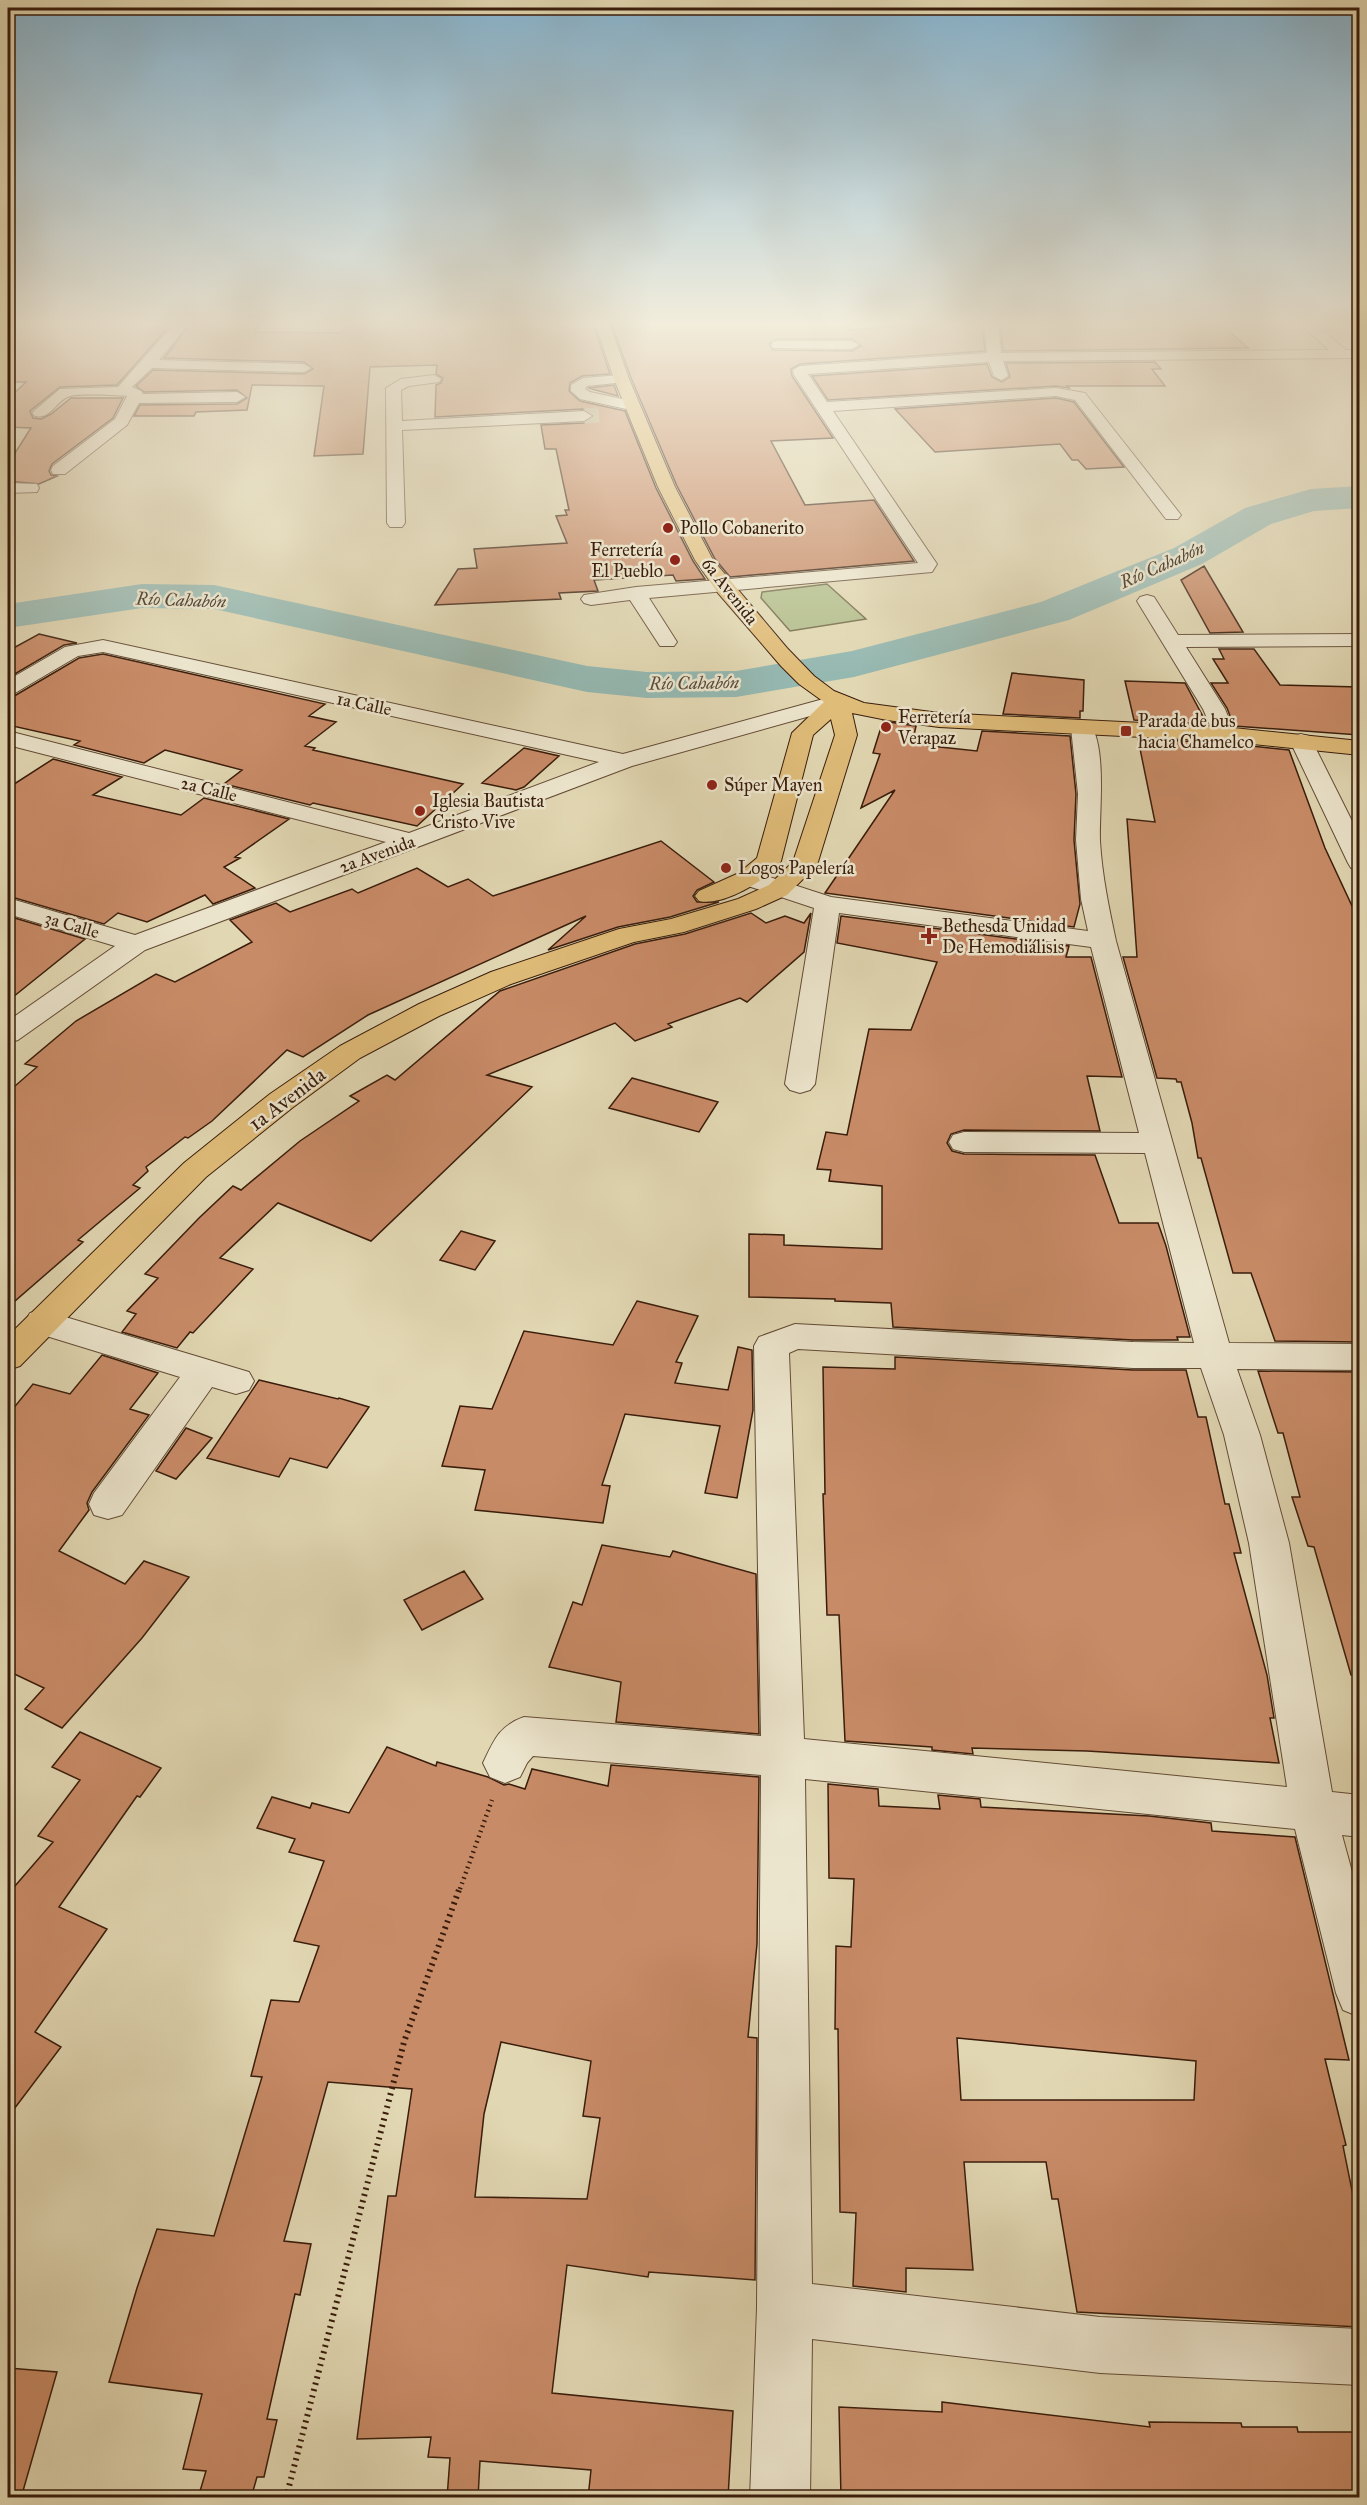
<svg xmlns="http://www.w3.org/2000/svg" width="1367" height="2505" font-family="'IM FELL Great Primer',serif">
	<rect width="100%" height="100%" fill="#e1d7b2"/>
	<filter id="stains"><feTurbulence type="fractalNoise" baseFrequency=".00333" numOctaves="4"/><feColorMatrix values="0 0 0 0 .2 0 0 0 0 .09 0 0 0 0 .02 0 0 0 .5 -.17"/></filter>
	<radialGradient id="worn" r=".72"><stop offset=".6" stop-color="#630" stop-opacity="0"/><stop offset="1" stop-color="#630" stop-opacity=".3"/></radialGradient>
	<path fill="#b3be8c" stroke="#766d4c" stroke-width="1.5" d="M827 584 866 619 790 631 761 598 762 592Z"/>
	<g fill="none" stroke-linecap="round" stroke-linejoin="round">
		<path fill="#95b8b1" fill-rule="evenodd" d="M1360 486V508L1314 511 1271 524 1202 564 1069 620 854 677 736 697 647 698 587 692 214 609 142 608 8 628V604L142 584 214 585 587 666 647 672 736 671 852 651 1041 602 1174 548 1245 508 1311 489Z"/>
	</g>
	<path fill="#c88b67" stroke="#391c0b" stroke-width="1.5" fill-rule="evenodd" d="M8 323H172L117 385 60 387 30 411 33 418 41 419 51 414 71 398H123L113 418 52 464 49 471 51 475 57 476 39 484 8 481V464L31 428 8 427V399L26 382H8Z
		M191 323 259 324 254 332 341 333 348 323H593L610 374 582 376 570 383 569 391 580 401 625 411 656 488 693 561 705 579 676 581 673 575 594 580 598 591 559 593 561 599 435 605 458 569 477 568 474 549 567 543 556 516 567 515 565 510H569L556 449H545L541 425 584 423 593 418V414L584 409 435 417 436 385 441 383 443 378 436 374 437 365 370 367 363 454 314 456 324 386 252 385 247 410 196 412 194 416H134L140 405 237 404 247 398 237 390 144 392 136 386 153 370 304 374 313 369 304 362 164 358Z
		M611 323H846L849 330 936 323H982L985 351 800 364 791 369 792 376 833 438 771 441 805 505 874 500 914 561 730 577 715 559 677 486 631 378ZM778 339H852L861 346 852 351 773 350 769 344Z
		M1000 323H1220L1248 348 1003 351Z
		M1155 362 1161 369H1152L1165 386H1067L1069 388 1056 386 828 400 812 376 987 364 992 377 1002 382 1010 377 1006 363Z
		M614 385 618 396 588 388Z
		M1056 398 1074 402 1124 467 1086 469 1078 460H1072L1060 444 935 452 895 409Z
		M1204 566 1243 632 1210 633 1181 580Z
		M39 634 77 643 64 645 8 678V651Z
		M1219 649H1254L1280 685 1359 687V735L1234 726 1227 708 1211 683H1228L1213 659H1224Z
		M103 654 325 704 309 716 336 722 305 746 315 748 313 750 463 784 417 826 313 803 310 805 224 784 242 770 165 750 144 763 74 745 80 741 8 725V697L16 695 79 658Z
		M1012 673 1084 680 1083 711H1080V718L1003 714Z
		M1125 681 1185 683 1207 724 1134 720Z
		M883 721 916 726 912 744 977 751 982 731 1070 736 1076 794 1074 840 1080 904 1074 927 825 893 895 790 861 808 880 754 873 753Z
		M1138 739 1224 743 1289 750 1325 848 1359 921V1342L1275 1341 1251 1273H1233L1201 1158H1198L1192 1123 1181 1082H1177L1176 1079 1157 1078 1123 957H1137L1127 819 1155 822Z
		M524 748 559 756 524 787 516 790 482 783Z
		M53 759 122 777 93 795 181 815 204 798 289 819 235 857 240 858 224 867 255 888 213 904 205 895 147 922 118 913 104 924 8 896V788Z
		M661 841 714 882 697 890 693 896 697 902H719L670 917 618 927 548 950 586 916 368 1015 303 1057 287 1050 212 1121 188 1138 185 1137 146 1167 148 1171 133 1185 140 1188 78 1240 83 1242 8 1307V1092L37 1067 25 1064 76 1021 156 974 175 982 252 942 230 920 276 903 290 912 352 889 358 893 417 868 448 887 468 879 493 896Z
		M751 913 766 923 785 916 804 923 811 913 804 952 747 1002 740 998 668 1024 672 1027 635 1041 615 1023 487 1075 532 1087 371 1241 278 1203 220 1258 253 1269 193 1333 190 1332 177 1348 122 1332 136 1314 127 1311 158 1278 145 1274 199 1218 233 1186 241 1190 300 1141 359 1101 350 1096 387 1075 395 1080 500 991 635 944 685 934Z
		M8 916 85 939 8 1001Z
		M841 916 1069 946 1066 957H1091L1122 1077 1087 1076 1100 1131 964 1130 951 1134 947 1143 952 1151 964 1154 1095 1155 1119 1223H1158L1166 1246 1190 1337H1177L1178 1340H1133L893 1327 891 1303 835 1301V1299L749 1297V1234L784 1235V1245L882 1249V1186L829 1181 831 1170 817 1169 826 1132 847 1135 869 1029 911 1030 937 962 837 943Z
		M632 1078 718 1102 699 1132 609 1108Z
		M461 1231 495 1241 475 1270 440 1260Z
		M637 1301 698 1316 676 1362 682 1363 675 1383 728 1390 738 1347 752 1350 753 1410 737 1498 705 1493 720 1426 625 1414 602 1485 610 1486 603 1523 475 1510 485 1470 442 1466 460 1406 492 1409 524 1331 613 1345Z
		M102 1355 158 1373 130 1409 149 1415 92 1492 87 1503 89 1510 59 1551 125 1584 144 1561 189 1577 142 1638 62 1728 25 1709 44 1688 8 1671V1415L33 1384 70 1394Z
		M895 1357 1133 1370H1186L1198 1417H1206L1225 1504H1229L1241 1553H1234L1267 1675 1274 1718H1270L1279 1763 1087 1751 972 1748 973 1754 932 1750V1747L845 1741 839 1615H827L823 1494H825L823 1367 895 1369Z
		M1258 1371 1359 1372V1674L1351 1675 1314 1547 1308 1546 1292 1497H1300L1283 1433H1278Z
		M259 1380 338 1399 339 1398 369 1407 327 1468 290 1458 279 1477 207 1458Z
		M186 1428 212 1438 176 1479 156 1471Z
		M602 1545 670 1557 673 1551 756 1574 759 1734 616 1722 621 1682 549 1667 573 1602 582 1605Z
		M464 1571 483 1599 422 1630 404 1600Z
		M80 1732 161 1768 140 1797 137 1796 59 1907 107 1929 35 2032 61 2047 8 2117V1894L53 1842 38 1836 80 1780 52 1767Z
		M387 1747 436 1766 437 1762 488 1777 504 1785 509 1784 525 1789 532 1769 608 1786 611 1765 759 1777 757 1944 748 2037 757 2038 755 2280 649 2272 648 2277 567 2265 552 2393 733 2411 728 2498H588L591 2470 480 2461 478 2498H447L450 2458 428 2457 431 2437 357 2439 388 2196H396L412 2089 328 2082 284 2241 311 2244 300 2295 295 2294 267 2419 277 2420 264 2477H257L251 2498H198L206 2471 183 2469 202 2394 109 2382 137 2288 157 2229 214 2236 262 2077 251 2076 271 2000 299 2002 319 1946 294 1941 324 1861 289 1852 295 1839 257 1828 272 1797 310 1808 312 1803 349 1813ZM501 2042 591 2061 583 2116 600 2118 587 2199 475 2197 484 2114Z
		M828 1784 878 1789 879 1806 940 1809 938 1795 980 1799 981 1807 1149 1816 1211 1823 1212 1831 1295 1837 1349 2060 1325 2059 1346 2145 1343 2146 1359 2225V2327L1077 2312 1058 2199H1052L1046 2162H964L973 2270 906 2268V2292L853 2286 856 2213 840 2212 838 2029H835L836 1946 851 1947 854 1879 829 1878ZM957 2038 1196 2061 1194 2100H961Z
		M8 2368 57 2372 21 2498H8Z
		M942 2402 1150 2427 1149 2422 1241 2423 1242 2427H1297L1298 2432H1359V2498H841L839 2407 942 2412Z"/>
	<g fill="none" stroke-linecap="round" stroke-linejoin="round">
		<path stroke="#bfb291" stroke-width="15" stroke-dasharray="15 8" stroke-linecap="butt" d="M584 416 600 415"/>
		<g stroke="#634b35" stroke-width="2">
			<path id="minor" d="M175 323H189L159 360 304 364 311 368 304 372 152 368 132 387 141 391 143 394 237 392 245 397 237 402 139 403 127 425 65 474H53L51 470 53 466 115 419 127 396C115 395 81 393 70 396 56 400 51 420 35 416L32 413 35 410 60 389 118 387Z
				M984 323H998L1001 353 1329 350 1299 323H1314L1346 350H1360V358L1003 361 1008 376 1001 380 994 376 989 362 808 374 827 402 1056 388 1085 393 1181 515 1178 519H1166L1075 400 1056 396 833 411 937 564 932 572 649 598 677 642 674 646H660L630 600 591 605 584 603 581 599 584 595 636 587 918 563 794 375 793 370 800 366 987 353Z
				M778 341H852L859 345 852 349 773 348 771 345 773 342Z
				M434 375 441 379 439 382 409 386 401 390 402 421 584 411 592 416 584 421 402 430 405 523 402 527H390L387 523 386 388 401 379Z
				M620 375 627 379 625 382 587 386 585 389 590 392 636 402 639 405 636 408 631 410 580 399 571 391V385L583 378Z
				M8 483 37 484 39 488 37 492 8 493Z
				M1147 595 1154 597 1178 635 1360 634V646L1186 647 1225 709 1235 734 1232 739 1224 741 1216 739 1203 709 1137 601 1140 597Z
				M103 640 623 754 838 695 846 696 849 701 846 706 632 766 145 950 18 1040 8 1043V1021L115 946 8 914V898L135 935 386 842 8 745V731L409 833 599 762 103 652 78 656 15 693 8 695V680L65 647Z
				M1082 721 1090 723C1107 749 1099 811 1100 841 1102 875 1109 908 1116 941L1229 1343 1360 1344V1370L1237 1369 1260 1435 1289 1543 1332 1792 1360 1795V1837L1342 1835 1360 1901V2017L1343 2010 1336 1993 1295 1829 805 1779 812 2284 1100 2317 1360 2329V2385L1100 2373 812 2339 810 2498H750L757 2308 761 1775 533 1756 527 1763 520 1777 505 1783 490 1777 483 1763C494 1740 499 1726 524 1717L761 1736 754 1346 759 1337 795 1324 1133 1342 1194 1343 1145 1153 964 1152 953 1149 949 1142 953 1135 964 1132 1139 1133 1091 947 839 913 815 1084 810 1090 800 1093 790 1090 785 1084 814 908 739 883 735 878 739 873 748 870 831 897 1088 931 1081 899 1076 840 1078 794 1071 728 1074 723ZM798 1349 1133 1368H1201L1224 1435 1249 1543 1287 1787 804 1739 789 1353Z
				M1301 734 1309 736 1312 741 1360 837V870L1351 868 1348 863 1290 741 1293 736Z
				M42 1310 249 1372 254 1381 249 1390 236 1394 212 1387 122 1515 108 1519 94 1515 89 1504 94 1493 180 1377 30 1331 25 1322 30 1313Z"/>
		</g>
		<g stroke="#391c0b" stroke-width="2">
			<path id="major" d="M595 323H609L629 379 675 487 713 560 787 648 814 676 834 691 864 703 939 713 1224 727 1360 741V755L1224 741 939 727 887 720 852 713 857 735 817 865 787 895 756 909 684 932 634 942 511 984 439 1016 360 1058 292 1108 206 1177 20 1366 8 1370V1336L184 1163 270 1094 340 1046 419 1004 491 972 619 929 671 919 738 899 769 885 793 862 835 735 831 719 813 735 781 861C768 880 722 907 699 901L695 896 699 891 739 873 757 858 792 733 824 702 799 684 781 666 718 593 695 560 658 487 614 379Z"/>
		</g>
		<path stroke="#391c0b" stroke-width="4.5" stroke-dasharray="1.5 4" stroke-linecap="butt" d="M460 1889 492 1800"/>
		<path stroke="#391c0b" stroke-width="6" stroke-dasharray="2 4.5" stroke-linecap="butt" d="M286 2498 404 2042 460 1887"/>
		<use href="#minor" fill="#ece5cd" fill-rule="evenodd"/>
		<use href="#major" fill="#e0bc79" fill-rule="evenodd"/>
	</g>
	<linearGradient id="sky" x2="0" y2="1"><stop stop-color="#87b6d2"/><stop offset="0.48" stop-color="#f2eddc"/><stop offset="1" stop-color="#f2eddc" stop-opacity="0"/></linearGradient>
	<rect width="1367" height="674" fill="url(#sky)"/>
	<g fill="#8f2418" stroke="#ece5cd" stroke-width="2">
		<circle cx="668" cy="528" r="6"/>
		<circle cx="675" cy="560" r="6"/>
		<circle cx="886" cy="727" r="6"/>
		<rect x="1120" y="725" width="12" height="12" rx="3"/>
		<circle cx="712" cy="785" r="6"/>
		<circle cx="420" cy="811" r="6"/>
		<circle cx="726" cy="868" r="6"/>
		<path d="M926 927h6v6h6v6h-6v6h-6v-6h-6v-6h6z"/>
	</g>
	<g text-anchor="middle" stroke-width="5" stroke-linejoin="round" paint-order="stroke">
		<g font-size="18" fill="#391c0b" stroke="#ece5cd" text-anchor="start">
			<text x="680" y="534">Pollo Cobanerito</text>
			<text x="663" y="556" text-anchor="end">Ferretería<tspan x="663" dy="21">El Pueblo</tspan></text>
			<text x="898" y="723">Ferretería<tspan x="898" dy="21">Verapaz</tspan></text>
			<text x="1138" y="727">Parada de bus<tspan x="1138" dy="21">hacia Chamelco</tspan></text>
			<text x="724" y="791">Súper Mayen</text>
			<text x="432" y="807">Iglesia Bautista<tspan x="432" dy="21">Cristo Vive</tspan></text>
			<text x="738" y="874">Logos Papelería</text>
			<text x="942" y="932">Bethesda Unidad<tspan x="942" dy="21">De Hemodiálisis</tspan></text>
		</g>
		<g font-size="18" font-style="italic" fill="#554b3d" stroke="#ece5cd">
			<text transform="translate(1162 565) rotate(-24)" y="6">Río Cahabón</text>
			<text transform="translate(181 600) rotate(2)" y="6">Río Cahabón</text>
			<text transform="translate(694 683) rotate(-1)" y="6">Río Cahabón</text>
		</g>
		<g font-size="18" fill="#391c0b" stroke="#ece5cd">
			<text transform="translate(730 591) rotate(52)" y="6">6a Avenida</text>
			<text transform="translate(364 704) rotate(12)" y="6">1a Calle</text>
			<text transform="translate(209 789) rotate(14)" y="6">2a Calle</text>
			<text transform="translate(377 854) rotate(-20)" y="6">2a Avenida</text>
			<text transform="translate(72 925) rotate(16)" y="6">3a Calle</text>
		</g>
		<g font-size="21" fill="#391c0b" stroke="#ece5cd">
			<text transform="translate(287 1099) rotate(-37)" y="7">1a Avenida</text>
		</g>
	</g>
	<rect width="1367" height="2505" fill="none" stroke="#e1d7b2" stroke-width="30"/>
	<rect x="9" y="9" width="1349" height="2487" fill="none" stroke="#391c0b" stroke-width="3"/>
	<rect x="15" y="15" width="1337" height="2475" fill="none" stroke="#391c0b" stroke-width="1.5"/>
	<rect width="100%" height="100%" filter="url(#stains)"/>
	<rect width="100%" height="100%" fill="url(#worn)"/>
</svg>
